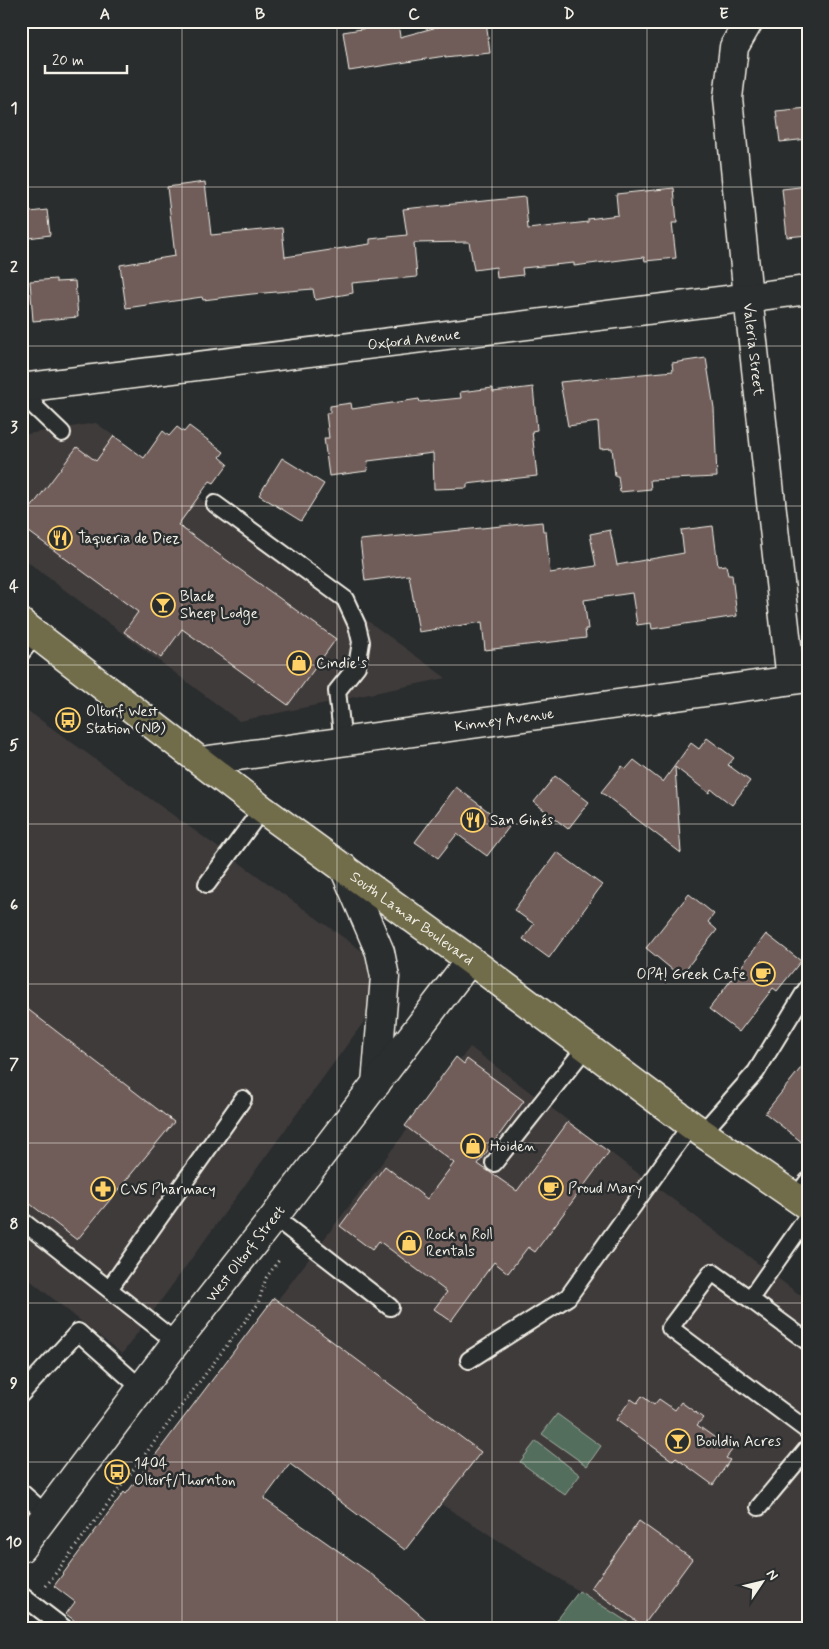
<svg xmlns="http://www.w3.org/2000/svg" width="829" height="1649" font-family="Mynerve,sans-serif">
	<rect width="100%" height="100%" fill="#2a2d2e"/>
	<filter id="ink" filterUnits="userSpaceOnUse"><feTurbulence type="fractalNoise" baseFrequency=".02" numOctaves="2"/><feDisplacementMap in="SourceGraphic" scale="10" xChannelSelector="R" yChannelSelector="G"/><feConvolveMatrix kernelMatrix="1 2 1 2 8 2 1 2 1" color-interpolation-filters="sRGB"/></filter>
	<g filter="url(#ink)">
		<path fill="#3f3b3b" d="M96 423 446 678 239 721 21 557V435Z
			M21 706 397 976 122 1354 21 1273Z
			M470 1047 808 1301V1628H637L226 1368Z"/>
		<path fill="#536e5d" stroke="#a4b0a2" d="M557 1414 601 1446 587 1466 542 1434Z
			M536 1441 580 1475 565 1495 520 1462Z
			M579 1591 637 1628H551Z"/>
		<path fill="#705d5a" stroke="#f4f1e8" d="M441 21H486L490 53 445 58V56L349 71 343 32 398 23 400 37 441 26Z
			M808 108V139L780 142 776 111Z
			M205 182 211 235 282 228 285 257 370 244V239L407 235 403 209 525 197 528 229 588 222V219L618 215 616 194 674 188 677 223H672L676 258 645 261 644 257 574 266V263L522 268 523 275 497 278 496 267 474 270 469 242 414 243 417 277 352 283 353 293 315 300 313 289 252 294 203 300 202 297 126 308 120 265 175 256 167 187Z
			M808 186V235L787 237 782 189Z
			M47 210 50 235 21 239V213Z
			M56 279V282L75 281 78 317 33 321 30 281Z
			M706 358 714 408 717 477 650 480 651 489 620 492 618 476H615L612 448 600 449 598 422 568 426 560 382 673 371 672 363Z
			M533 387 537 430 532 431 537 476 467 484V488L434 489 433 453 368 461 367 471 329 476 324 438H329L326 413H330V406L351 403 352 409 419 399 420 402 461 398 460 392 493 388V392Z
			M189 426 224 452 220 457 228 464 214 483 210 481 178 525 336 639 288 705 182 629 161 658 124 632 138 612 21 526V521L77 447 96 461 114 436 144 458 163 431 169 436 177 427 184 432Z
			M282 458 324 484 301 521 259 495Z
			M542 522 543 531H546L550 573 596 566 590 534 610 530 617 565 684 553 681 530 713 526 718 566 726 565 728 575H732L737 616 652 629 651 623 637 625 632 593 584 600 588 629H585L586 638 485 650 482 622 419 632 409 575 365 581 360 540Z
			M707 738 734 758 728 765 750 781 732 805 711 789 709 793 675 767 681 853 601 792 622 766 626 769 634 760 663 782 691 743 699 749Z
			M555 776 589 802 568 829 534 802Z
			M456 787 509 827 487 856 457 834 438 858 415 842Z
			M557 852 602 885 549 958 523 939 534 924 514 910Z
			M689 894 714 914 708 922 717 930 680 976 646 948Z
			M766 934 801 961 777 991 773 988 739 1032 709 1009Z
			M21 1004 174 1122 77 1240 21 1197Z
			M456 1057 464 1064 467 1059 524 1101 478 1164 517 1191 568 1122 609 1152 535 1252 528 1247 508 1273 494 1262 451 1321 434 1309 447 1292 379 1241 372 1250 340 1226 385 1166 427 1199 454 1163 405 1126Z
			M808 1059V1147L765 1113Z
			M274 1298 481 1452 405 1550 290 1464 264 1499 370 1573 436 1628H84L66 1614 75 1602 54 1586 124 1492 126 1494Z
			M642 1396 654 1405 659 1399 675 1410 681 1402 703 1418 697 1425 732 1450 726 1458 730 1460 713 1485 676 1458 673 1461 616 1420 631 1399 637 1403Z
			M639 1521 692 1559 643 1626 591 1588Z"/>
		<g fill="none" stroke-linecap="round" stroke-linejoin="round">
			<g stroke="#f4f1e8" stroke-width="20">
				<path id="service" d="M30 387 35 407 62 433
					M215 504 345 599 357 625 361 642 357 666 337 691 343 742
					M21 653 36 634
					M207 884 262 809
					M702 1133 756 1072 808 987
					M494 1163 586 1047
					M796 1197 808 1181
					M808 1216 750 1299 712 1272 670 1328 808 1431
					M274 1217 390 1307
					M21 1220 176 1342
					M109 1289 243 1099
					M750 1299 808 1342
					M469 1360 568 1297 691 1125
					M21 1394 78 1332 142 1389
					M21 1492 47 1515
					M759 1507 808 1448
					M21 1595 64 1628"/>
			</g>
			<g stroke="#f4f1e8" stroke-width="31">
				<g id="minor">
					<path id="s1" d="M749 21 734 47 728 98 748 297 791 680"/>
					<path id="s2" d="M21 388 808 290"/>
				</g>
			</g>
			<g stroke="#f4f1e8" stroke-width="31">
				<g id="tertiary">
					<path id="s3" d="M201 761 808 678"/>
				</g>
			</g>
			<g stroke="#f4f1e8" stroke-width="31">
				<g id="secondary">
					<path d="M344 868 380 952 385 977 376 1084"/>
					<path id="s4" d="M21 1548 176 1342 274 1217 470 960"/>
				</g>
			</g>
			<g stroke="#f4f1e8" stroke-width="31">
				<g id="primary">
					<path id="s5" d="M21 623 262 809 470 960 691 1125 808 1206"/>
				</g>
			</g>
			<path stroke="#f4f1e8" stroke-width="3" stroke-dasharray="1 4" stroke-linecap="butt" d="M46 1586 258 1304 266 1278 279 1260"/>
			<use href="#service" stroke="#2a2d2e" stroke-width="16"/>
			<use href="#minor" stroke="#2a2d2e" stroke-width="28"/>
			<use href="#tertiary" stroke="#2a2d2e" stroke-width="28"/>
			<use href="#secondary" stroke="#2a2d2e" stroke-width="28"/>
			<use href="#primary" stroke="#716d4b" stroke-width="28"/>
		</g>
	</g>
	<path fill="none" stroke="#f4f1e8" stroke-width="1" stroke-opacity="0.55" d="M182 21V1628M337 21V1628M492 21V1628M647 21V1628M21 187H808M21 346H808M21 506H808M21 665H808M21 824H808M21 984H808M21 1143H808M21 1303H808M21 1462H808"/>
	<defs>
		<g id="restaurant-ring" transform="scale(1.25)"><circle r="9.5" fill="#2a2d2e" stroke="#ffd166" stroke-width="1.5"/><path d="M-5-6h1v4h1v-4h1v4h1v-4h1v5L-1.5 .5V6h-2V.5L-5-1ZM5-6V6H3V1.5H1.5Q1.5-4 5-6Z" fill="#ffd166"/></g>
		<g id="bar-ring" transform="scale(1.25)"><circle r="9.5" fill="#2a2d2e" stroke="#ffd166" stroke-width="1.5"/><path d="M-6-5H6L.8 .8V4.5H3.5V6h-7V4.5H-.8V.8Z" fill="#ffd166"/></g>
		<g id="shop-ring" transform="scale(1.25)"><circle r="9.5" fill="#2a2d2e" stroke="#ffd166" stroke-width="1.5"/><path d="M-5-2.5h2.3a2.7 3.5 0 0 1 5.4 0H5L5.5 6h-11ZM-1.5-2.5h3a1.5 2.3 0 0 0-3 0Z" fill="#ffd166"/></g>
		<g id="bus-ring" transform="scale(1.25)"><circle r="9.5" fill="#2a2d2e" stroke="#ffd166" stroke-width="1.5"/><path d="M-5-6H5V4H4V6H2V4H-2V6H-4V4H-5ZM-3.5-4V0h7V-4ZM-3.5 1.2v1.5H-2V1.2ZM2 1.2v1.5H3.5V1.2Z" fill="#ffd166"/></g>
		<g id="cafe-ring" transform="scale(1.25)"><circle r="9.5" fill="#2a2d2e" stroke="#ffd166" stroke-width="1.5"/><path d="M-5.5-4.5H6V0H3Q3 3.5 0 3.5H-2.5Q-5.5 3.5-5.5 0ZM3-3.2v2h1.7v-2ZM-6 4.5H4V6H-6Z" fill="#ffd166"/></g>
		<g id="pharmacy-ring" transform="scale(1.25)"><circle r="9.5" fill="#2a2d2e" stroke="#ffd166" stroke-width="1.5"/><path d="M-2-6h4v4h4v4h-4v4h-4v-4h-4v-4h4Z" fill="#ffd166"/></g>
	</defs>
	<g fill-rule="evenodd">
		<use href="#restaurant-ring" x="60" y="538"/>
		<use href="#bar-ring" x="163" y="605"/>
		<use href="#shop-ring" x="299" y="663"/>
		<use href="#bus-ring" x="68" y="720"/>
		<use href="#restaurant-ring" x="473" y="820"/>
		<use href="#cafe-ring" x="763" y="974"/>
		<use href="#shop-ring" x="473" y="1146"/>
		<use href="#cafe-ring" x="551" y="1188"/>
		<use href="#pharmacy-ring" x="103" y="1189"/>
		<use href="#shop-ring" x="409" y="1243"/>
		<use href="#bar-ring" x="678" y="1441"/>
		<use href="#bus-ring" x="117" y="1472"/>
	</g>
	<g text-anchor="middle" stroke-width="5" stroke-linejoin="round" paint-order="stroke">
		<g font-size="15" fill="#f4f1e8" stroke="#2a2d2e">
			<text dy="5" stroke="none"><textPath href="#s2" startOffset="396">Oxford Avenue</textPath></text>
			<text dy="5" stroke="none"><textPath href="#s1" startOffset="334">Valeria Street</textPath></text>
			<text dy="5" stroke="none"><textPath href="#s3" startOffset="306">Kinney Avenue</textPath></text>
			<text dy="5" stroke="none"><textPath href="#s5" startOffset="490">South Lamar Boulevard</textPath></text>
			<text dy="5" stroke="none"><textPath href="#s4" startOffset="370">West Oltorf Street</textPath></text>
		</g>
		<g font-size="15" fill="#f4f1e8" stroke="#2a2d2e" text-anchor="start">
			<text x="78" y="543">Taqueria de Diez</text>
			<text x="180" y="601">Black<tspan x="180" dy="17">Sheep Lodge</tspan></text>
			<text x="316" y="668">Cindie's</text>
			<text x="86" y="716">Oltorf West<tspan x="86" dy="17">Station (NB)</tspan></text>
			<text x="490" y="825">San Ginés</text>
			<text x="746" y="979" text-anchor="end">OPA! Greek Cafe</text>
			<text x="490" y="1151">Hoiden</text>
			<text x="568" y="1193">Proud Mary</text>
			<text x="120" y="1194">CVS Pharmacy</text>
			<text x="426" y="1239">Rock n Roll<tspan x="426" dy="17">Rentals</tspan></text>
			<text x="696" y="1446">Bouldin Acres</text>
			<text x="134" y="1468">1404<tspan x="134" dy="17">Oltorf/Thornton</tspan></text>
		</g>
	</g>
	<rect width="829" height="1649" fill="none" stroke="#2a2d2e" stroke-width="55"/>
	<g transform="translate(762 1582) rotate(55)" stroke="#2a2d2e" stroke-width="4" paint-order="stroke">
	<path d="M0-4L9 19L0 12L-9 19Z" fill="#f4f1e8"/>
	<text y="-8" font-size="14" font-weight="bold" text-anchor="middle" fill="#f4f1e8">N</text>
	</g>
	<path d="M45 65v8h82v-8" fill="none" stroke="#f4f1e8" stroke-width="2.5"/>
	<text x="52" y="65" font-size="15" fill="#f4f1e8" stroke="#2a2d2e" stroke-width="4" paint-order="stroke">20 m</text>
	<rect x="28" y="28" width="774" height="1594" fill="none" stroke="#f4f1e8" stroke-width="2"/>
	<g font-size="16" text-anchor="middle" font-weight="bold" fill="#f4f1e8">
		<text x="105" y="19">A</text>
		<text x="260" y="19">B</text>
		<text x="414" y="19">C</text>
		<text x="569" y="19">D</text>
		<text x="724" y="19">E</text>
		<text x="14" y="113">1</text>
		<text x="14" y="272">2</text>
		<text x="14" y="432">3</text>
		<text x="14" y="591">4</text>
		<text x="14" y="750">5</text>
		<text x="14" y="910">6</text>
		<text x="14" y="1069">7</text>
		<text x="14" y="1229">8</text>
		<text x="14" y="1388">9</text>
		<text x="14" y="1547">10</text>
	</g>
</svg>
